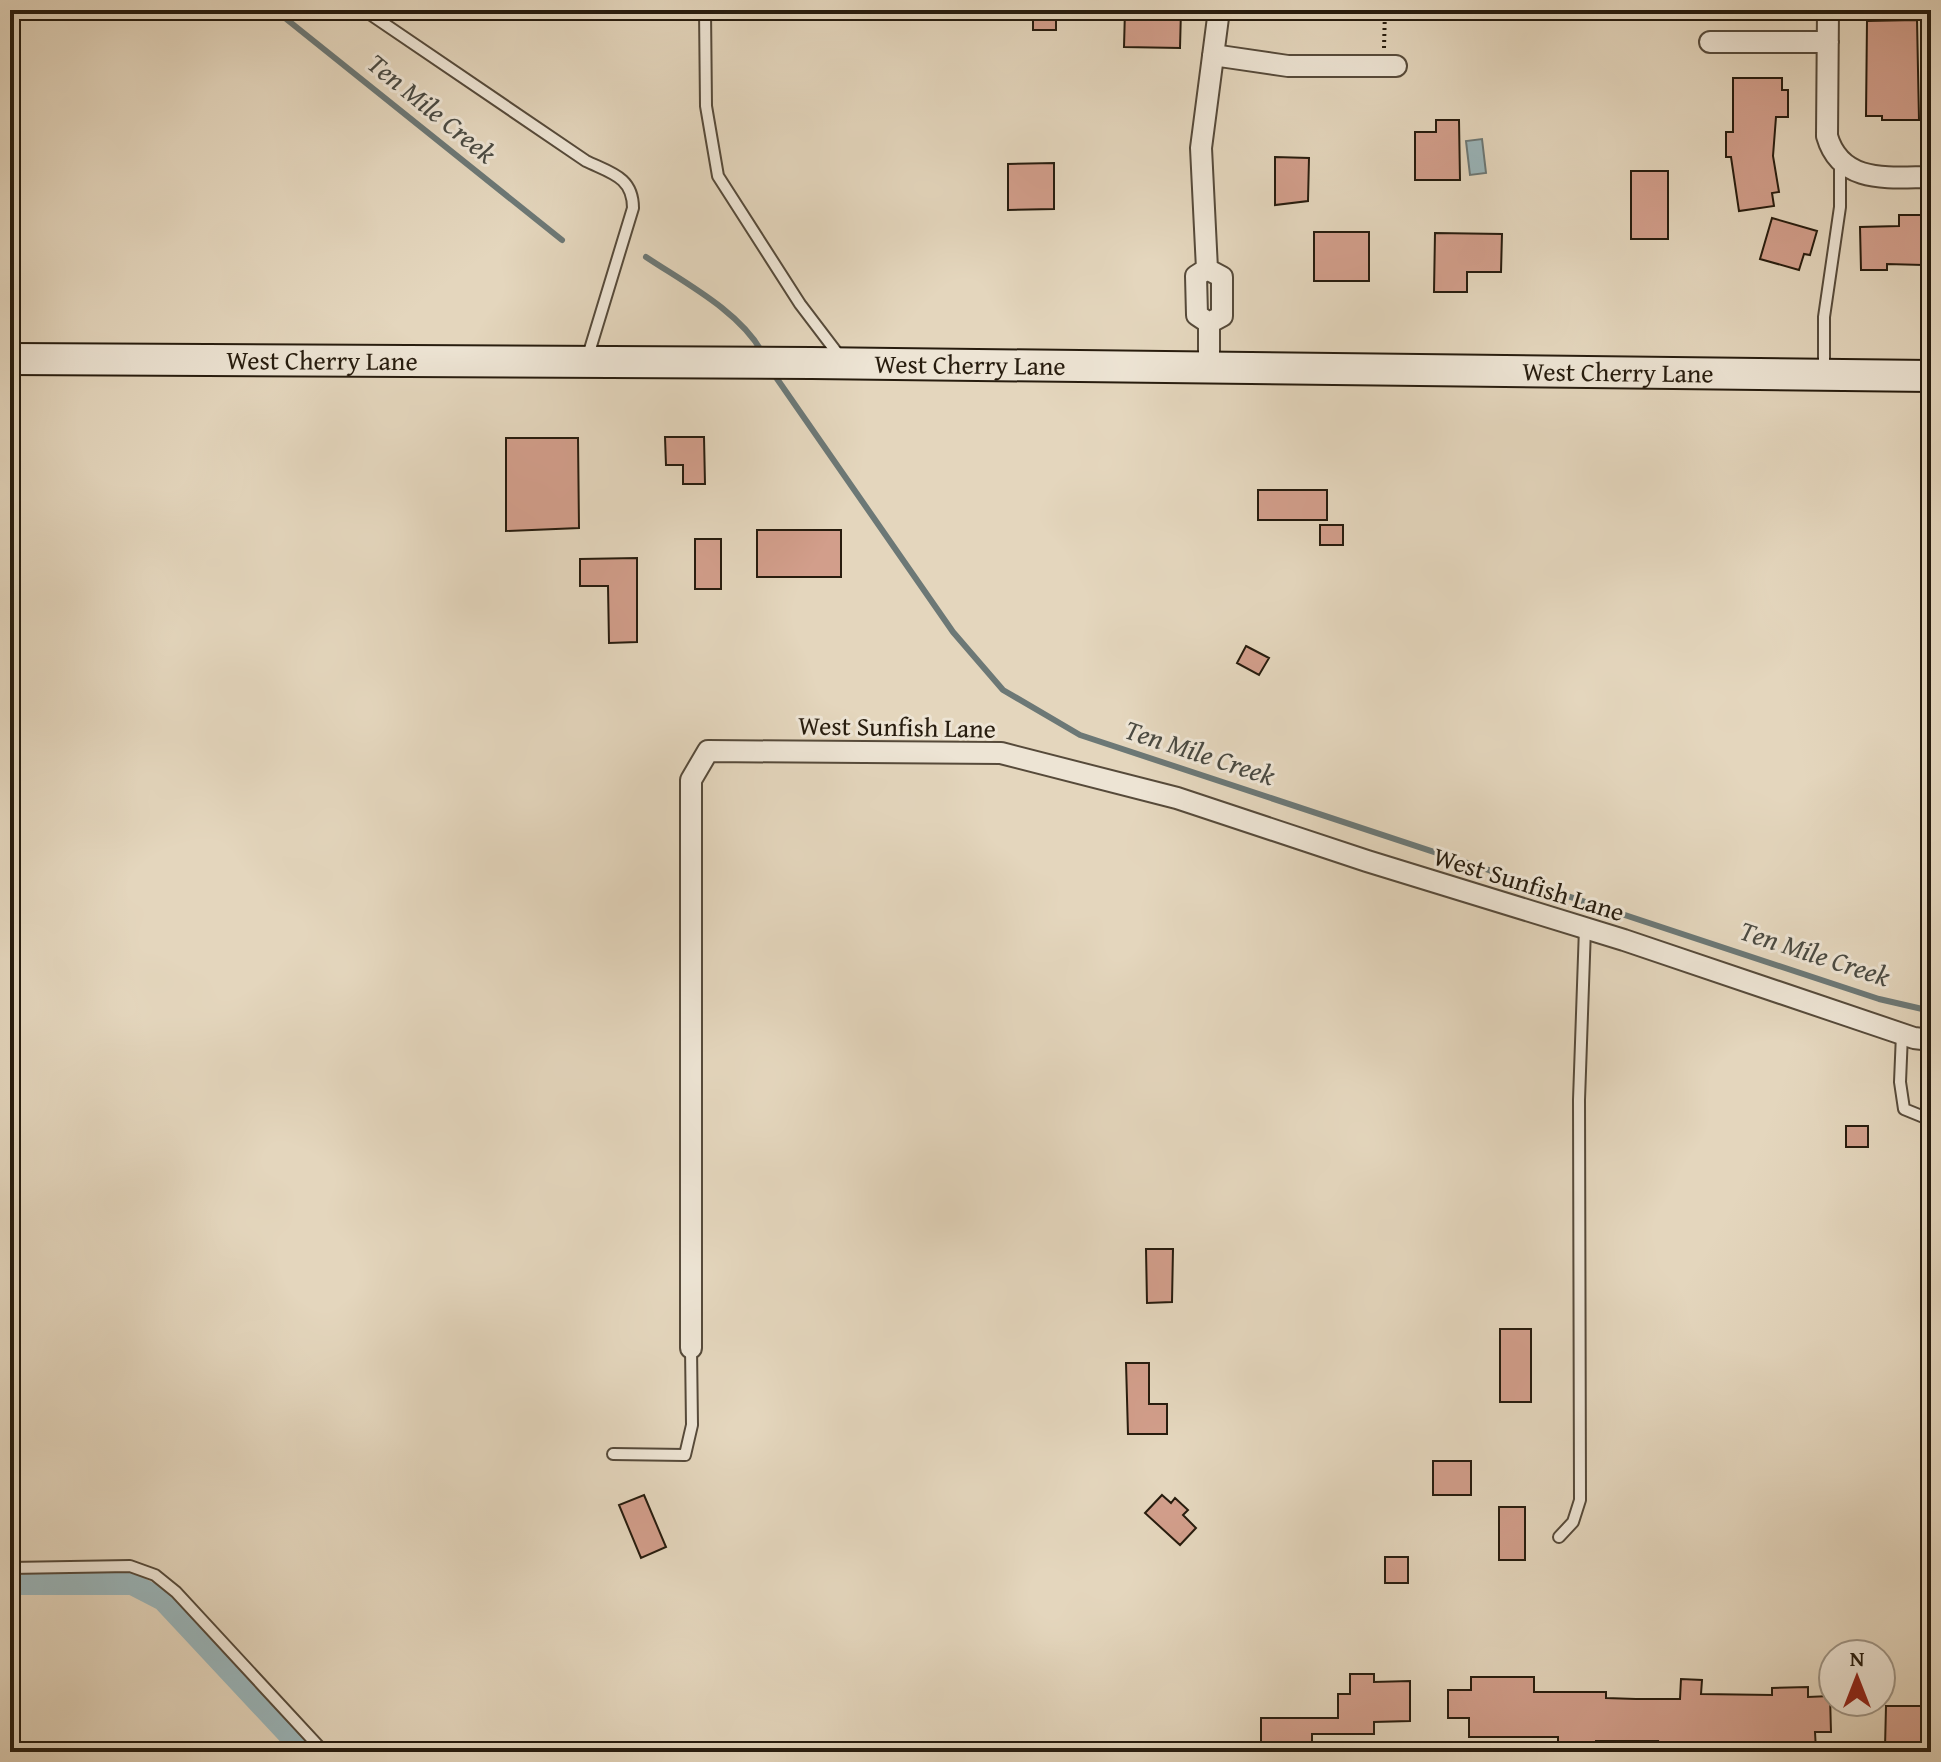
<svg xmlns="http://www.w3.org/2000/svg" width="1941" height="1762" font-family="'Gentium Book Plus',serif">
	<rect width="100%" height="100%" fill="#e4d6bd"/>
	<filter id="stains"><feTurbulence type="fractalNoise" baseFrequency=".0025" numOctaves="4"/><feColorMatrix values="0 0 0 0 .2 0 0 0 0 .09 0 0 0 0 .02 0 0 0 .5 -.17"/></filter>
	<radialGradient id="worn" r=".72"><stop offset=".6" stop-color="#630" stop-opacity="0"/><stop offset="1" stop-color="#630" stop-opacity=".3"/></radialGradient>
	<path fill="#9ab6bb" stroke="#6c7876" stroke-width="2" d="M1482 139 1486 173 1470 175 1466 141Z"/>
	<g fill="none" stroke-linecap="round" stroke-linejoin="round">
		<path stroke="#6c7876" stroke-width="6" d="M275 10 562 240
			M646 257C685 283 739 311 762 352
			M773 373 953 632 1003 690 1080 735 1879 999 1931 1011"/>
		<path stroke="#9ab6bb" stroke-width="22" d="M10 1584H132L163 1600 305 1752"/>
	</g>
	<path fill="#d29e8b" stroke="#271c0e" stroke-width="2" d="M1033 10H1056V30H1033Z
		M1125 10H1181L1180 48 1124 47Z
		M1917 20 1919 120H1882V116H1866L1867 21Z
		M1733 78H1782V90H1788V117H1776L1773 156 1779 192 1772 193 1774 206 1739 211 1731 157H1726V132H1733Z
		M1436 120H1459L1460 180H1415V132H1436Z
		M1275 157 1309 158 1308 201 1275 205Z
		M1054 163V209L1008 210V164Z
		M1631 171H1668V239H1631Z
		M1899 215H1924L1923 265 1887 264V270H1861L1860 227 1899 226Z
		M1772 218 1817 231 1810 255 1804 254 1799 270 1760 259Z
		M1314 232H1369V281H1314Z
		M1435 233 1502 234 1501 272H1467V292H1434Z
		M665 437H704L705 484H683V465H666Z
		M506 438H578L579 528 506 531Z
		M1258 490H1327V520H1258Z
		M1320 525H1343V545H1320Z
		M757 530H841V577H757Z
		M695 539H721V589H695Z
		M637 558V642L609 643 608 586H580V559Z
		M1246 646 1269 658 1259 675 1237 663Z
		M1846 1126H1868V1147H1846Z
		M1146 1249H1173L1172 1302 1147 1303Z
		M1500 1329H1531V1402H1500Z
		M1126 1363H1149V1404H1167V1434H1128Z
		M1433 1461H1471V1495H1433Z
		M644 1495 666 1547 641 1558 619 1505Z
		M1162 1495 1171 1503 1175 1498 1188 1510 1183 1515 1196 1528 1180 1545 1145 1513Z
		M1499 1507H1525V1560H1499Z
		M1385 1557H1408V1583H1385Z
		M1350 1674H1374V1682L1410 1681V1721L1374 1722V1734H1312V1744H1261V1718H1338V1694H1350Z
		M1471 1677H1534V1692H1606V1698L1636 1699H1680L1681 1679 1702 1680 1701 1694 1772 1695V1688L1808 1687V1697L1830 1696 1831 1732H1815L1816 1750 1788 1751V1744L1743 1745 1742 1752H1657L1658 1741H1596V1752H1558V1737H1469V1718H1448V1690H1471Z
		M1886 1706H1931V1748H1885Z"/>
	<g fill="none" stroke-linecap="round" stroke-linejoin="round">
		<g stroke="#564a3a" stroke-width="14">
			<path id="lane" d="M364 10 586 161C611 173 633 177 633 208L587 359
				M705 10 706 106 718 176 800 304 841 358
				M1824 373V317L1840 207V163
				M1902 1034 1900 1082 1904 1109 1931 1120
				M613 1454 685 1455 692 1425 691 1348
				M1559 1537 1573 1522 1580 1500 1579 1100 1585 928
				M10 1568 130 1566 155 1575 176 1592 324 1752"/>
		</g>
		<g stroke="#564a3a" stroke-width="24">
			<path id="street" d="M1828 10 1827 136C1841 185 1890 177 1931 177
				M1710 42H1828
				M1213 55 1288 66H1396
				M1207 269 1201 148 1219 10
				M1207 269 1222 277V316L1209 323 1197 315 1196 276Z
				M1209 369V323
				M691 1348V780L708 751 1001 753 1177 798 1367 861 1624 940 1914 1038 1931 1040"/>
		</g>
		<g stroke="#271c0e" stroke-width="34">
			<g id="secondary">
				<path id="s1" d="M10 359 812 363 1931 376"/>
			</g>
		</g>
		<path stroke="#271c0e" stroke-width="4" stroke-dasharray="2 4" stroke-linecap="butt" d="M1384 48 1385 10"/>
		<use href="#lane" stroke="#ede4d4" stroke-width="10"/>
		<use href="#street" stroke="#ede4d4" stroke-width="20"/>
		<use href="#secondary" stroke="#ede4d4" stroke-width="30"/>
	</g>
	<g text-anchor="middle" stroke-width="6" stroke-linejoin="round" paint-order="stroke">
		<g font-size="26" fill="#271c0e" stroke="#ede4d4">
			<text dy="9" stroke="none"><textPath href="#s1" startOffset="312">West Cherry Lane</textPath></text>
			<text dy="9" stroke="none"><textPath href="#s1" startOffset="960">West Cherry Lane</textPath></text>
			<text dy="9" stroke="none"><textPath href="#s1" startOffset="1608">West Cherry Lane</textPath></text>
			<text transform="translate(897 727) rotate(1)" y="9">West Sunfish Lane</text>
			<text transform="translate(1529 884) rotate(17)" y="9">West Sunfish Lane</text>
		</g>
		<g font-size="28" font-style="italic" fill="#4a4a42" stroke="#ede4d4">
			<text transform="translate(432 108) rotate(39)" y="10">Ten Mile Creek</text>
			<text transform="translate(1200 752) rotate(18)" y="10">Ten Mile Creek</text>
			<text transform="translate(1815 953) rotate(18)" y="10">Ten Mile Creek</text>
		</g>
	</g>
	<rect width="1941" height="1762" fill="none" stroke="#e4d6bd" stroke-width="40"/>
	<rect x="12" y="12" width="1917" height="1738" fill="none" stroke="#271c0e" stroke-width="4"/>
	<rect x="20" y="20" width="1901" height="1722" fill="none" stroke="#271c0e" stroke-width="2"/>
	<g transform="translate(1857 1678)"><circle r="38" fill="#ede4d4" stroke="#9e9485" stroke-width="2"/>
	<path d="M0-6L14 30L0 20L-14 30Z" fill="#8f2418"/>
	<text y="-12" font-size="22" font-weight="bold" text-anchor="middle" fill="#271c0e">N</text>
	</g>
	<rect width="100%" height="100%" filter="url(#stains)"/>
	<rect width="100%" height="100%" fill="url(#worn)"/>
</svg>
